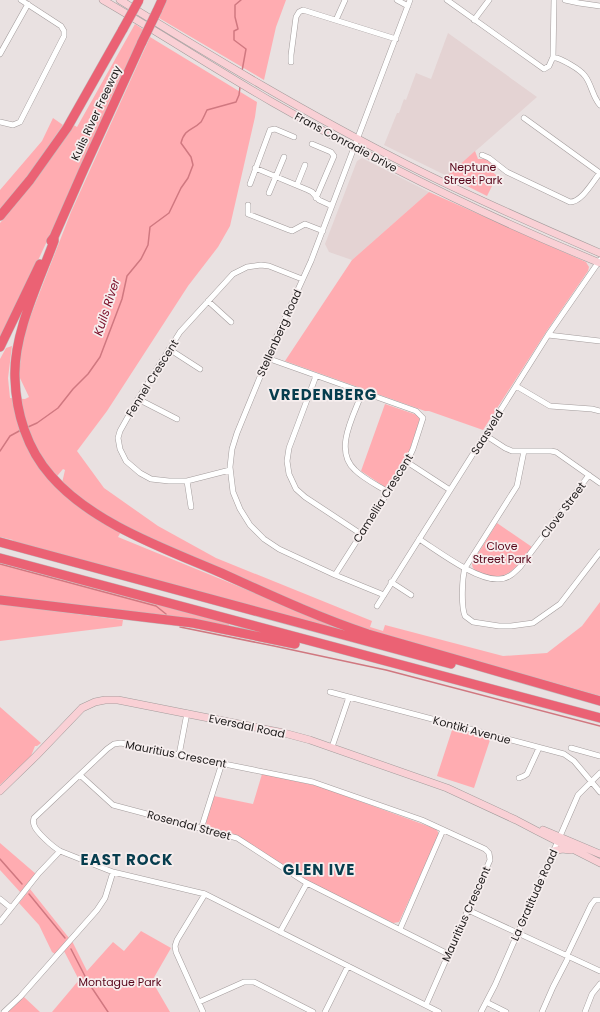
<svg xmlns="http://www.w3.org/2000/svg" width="600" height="1012" font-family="Poppins,sans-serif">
	<rect width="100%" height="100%" fill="#e9e1e1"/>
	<path fill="#e4d3d3" d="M448 33 537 97 447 176 384 145 397 113H399L404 99 406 100 416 73 431 79Z
		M362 158 429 192 352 260 329 252 325 244 357 161Z"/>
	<path fill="#ffacb1" d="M167 0H286L276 27 264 80 159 18Z
		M135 24 144 30 108 104 109 108 0 342V223L20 199 72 124 77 127Z
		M150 37 257 102 255 117 230 226 218 247 188 286 107 411 77 451 104 488 158 526 216 558 372 621 370 627 383 631 385 625 503 656 547 653 582 626 600 602V696L382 634 337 619 155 541 125 526 82 501 62 483 65 470 63 469 53 481 122 530 118 537 333 625 332 627 13 542V540L0 537V359L6 348 12 346 8 378 10 398 25 399 29 397 19 376 21 351 27 325 71 212Z
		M53 118 63 125 25 180 0 210V190L42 141Z
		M475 151 478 159H487L492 164 488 168 497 176 487 196 447 176Z
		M429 192 586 262 589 267 588 271 548 329 483 430 429 411H425L285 361 352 260Z
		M385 404 417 415 420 419 409 452 388 489 361 471Z
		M497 523 532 547C518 565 508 584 482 573 476 571 472 570 472 563Z
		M0 563 229 623V626L0 597Z
		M0 604 123 620 122 626 0 641Z
		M0 707 41 743 37 746H35L31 756 0 785Z
		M453 727 491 737 474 788 437 776Z
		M262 774 318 786 436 829 438 832V837L399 922 393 923 306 880 240 838 209 828 207 826 206 822 214 796 253 804Z
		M0 843 36 874 21 893 0 870Z
		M30 889 69 938 55 954 52 952 39 925 19 903Z
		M141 931 171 948 152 981 170 1012H52L79 980 64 951 72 941 87 971 113 942 124 951Z
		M24 997 40 1012H8Z"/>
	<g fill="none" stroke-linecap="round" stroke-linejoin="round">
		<path stroke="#d07880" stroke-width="1.5" d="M241 0 235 5V17L238 29 234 31V40L246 49 242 71
			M28 427 37 423 58 408 73 389 88 374 100 357 122 299 127 276 141 259 148 245 150 227 169 213 181 188 188 178 193 165 191 157 181 143C185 128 192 131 201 122 203 119 205 114 207 110L236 102 239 95 240 87
			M0 451 10 436 21 430
			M0 564 156 606 166 614
			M180 627 274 646 386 670 600 726
			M0 859 22 884
			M29 894 65 938
			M71 949 88 982 108 1012"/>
		<g stroke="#a39c9c" stroke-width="6">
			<path id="street" d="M397 0 408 6
				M447 0 544 69 549 66 553 57 554 0
				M565 0 579 3 600 6
				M336 20 345 0
				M474 20 489 0
				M0 54 28 4
				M553 57C562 59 580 69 585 76 592 85 592 96 600 105
				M291 62V55L296 17 299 12 303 10 396 39
				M524 118 600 173
				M0 122 13 125 20 122 64 36V31L61 26 21 0
				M312 144 331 152 334 156 316 198
				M482 155 489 158 507 172 570 202C582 202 593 181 600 173
				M255 168 308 190 312 192 319 200 332 206
				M250 184 270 130 275 129 294 137
				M297 185 305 165
				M269 193 284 157
				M248 205V214L289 230 292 231 305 224 323 231
				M208 301 231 322
				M548 335 600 341
				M169 349 200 369
				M267 358 416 411 423 418 413 449 407 462 335 575
				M316 376 289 448 287 461 289 474 296 489 305 497 361 534
				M516 386 550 406 592 409 600 411
				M362 393C354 415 333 450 355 470 364 479 377 485 388 492
				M138 399 177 419
				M485 435 505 448 512 451H551L556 452 600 483
				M524 451 517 486 465 568C462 578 461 607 465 616L473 622 499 626H511L533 623 560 604 600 552
				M407 462 450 490
				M230 470 187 481H169L151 479 140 473 126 461 120 449 118 438 120 431 138 399 180 332 233 274 247 267 261 265 269 266 302 279
				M187 481 191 507
				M419 539C438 551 477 581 499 579 508 579 514 573 520 567L589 475
				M391 582 411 595
				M384 595 335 575 279 549 264 539 250 525 240 509 233 492 230 467 232 449 237 433 276 338 311 261 410 0
				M377 606 548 335 600 260
				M330 692 564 754 574 761 600 792
				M332 747 349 697
				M571 748 600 756
				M179 755 187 713
				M80 775 113 805 237 838 305 882 448 954
				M519 778 524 776 527 774 539 748
				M201 829 222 763
				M0 899 11 908
				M468 910 600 971
				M0 922 39 873 60 851
				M400 929 443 830
				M280 932 307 883
				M199 1002 244 982H254L313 1012
				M486 1002 506 1012
				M426 1005 490 860 489 853 485 849 422 820 313 782 121 743 114 744 107 749 34 818C33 821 33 822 34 825 36 832 53 847 60 851L113 872 205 894 439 1012
				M4 1012 20 997 97 910 105 898 113 872
				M203 1012 176 952 175 946 177 940 205 894
				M325 1012 348 966
				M481 1012 495 985 578 795 600 773
				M542 1012 553 987 567 960 568 953 591 905 595 900H600
				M585 1012 592 994 600 984"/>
		</g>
		<g stroke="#a39c9c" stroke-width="8">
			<path id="secondary" d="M103 0C160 33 215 69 272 102 377 162 487 217 600 263
				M120 0C214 58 309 115 408 165 471 197 535 225 600 253
				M0 791 36 756 82 708 95 702 105 700H118L284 733 310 740 447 788 516 820 537 831 600 863
				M543 830 600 854
				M554 851 562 849 570 850"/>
		</g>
		<g stroke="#bfbfbf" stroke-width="10">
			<path id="highway" d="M157 11 162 0
				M0 216 30 180 67 128 123 29
				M54 237V241C39 282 13 334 15 378 16 413 27 449 51 476 92 523 163 548 219 572 268 594 317 617 368 634L600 701
				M51 241 54 237 83 171 142 42
				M0 347 40 264
				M0 542 451 664
				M0 558 600 718
				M0 600 193 623 295 644"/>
		</g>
		<use href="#street" stroke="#fff" stroke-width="5"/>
		<use href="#secondary" stroke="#f9d0d5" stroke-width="7"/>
		<use href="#highway" stroke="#eb6274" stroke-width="9"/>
		<g stroke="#bfbfbf" stroke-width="10" stroke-linecap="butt">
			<path id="highway-bridge" d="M123 29 139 0
				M142 42 157 11"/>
		</g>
		<use href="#highway-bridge" stroke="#eb6274" stroke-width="9"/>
	</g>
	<g text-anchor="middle" stroke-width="3.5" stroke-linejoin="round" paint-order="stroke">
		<g font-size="11" fill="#1c1919" stroke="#f6eeee">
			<text transform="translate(96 113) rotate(-65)" y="4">Kuils River Freeway</text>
			<text transform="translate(346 142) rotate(28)" y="4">Frans Conradie Drive</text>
			<text transform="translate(279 333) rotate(-66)" y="4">Stellenberg Road</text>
			<text transform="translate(152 378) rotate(-58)" y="4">Fennel Crescent</text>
			<text transform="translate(487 432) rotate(-58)" y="4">Saasveld</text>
			<text transform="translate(383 498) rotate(-58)" y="4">Camellia Crescent</text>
			<text transform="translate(563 510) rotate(-53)" y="4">Clove Street</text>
			<text transform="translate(247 726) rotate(12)" y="4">Eversdal Road</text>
			<text transform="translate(472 730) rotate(15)" y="4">Kontiki Avenue</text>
			<text transform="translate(176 754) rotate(11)" y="4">Mauritius Crescent</text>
			<text transform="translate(189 825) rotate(15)" y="4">Rosendal Street</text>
			<text transform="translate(534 895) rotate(-66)" y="4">La Gratitude Road</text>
			<text transform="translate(466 914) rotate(-66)" y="4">Mauritius Crescent</text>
		</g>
		<g font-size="11" fill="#58071b" stroke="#f6eeee">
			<text x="473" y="171">Neptune<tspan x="473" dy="13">Street Park</tspan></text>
			<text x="502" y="550">Clove<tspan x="502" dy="13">Street Park</tspan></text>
			<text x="120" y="986">Montague Park</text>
		</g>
		<g font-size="12" font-style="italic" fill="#790d28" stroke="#f6eeee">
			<text transform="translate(107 307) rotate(-72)" y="4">Kuils River</text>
		</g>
		<g font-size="15" font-weight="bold" letter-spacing="1" fill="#063d4e" stroke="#f6eeee">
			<text x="323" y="400">VREDENBERG</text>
			<text x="127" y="865">EAST ROCK</text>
			<text x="319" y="875">GLEN IVE</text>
		</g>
	</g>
</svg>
